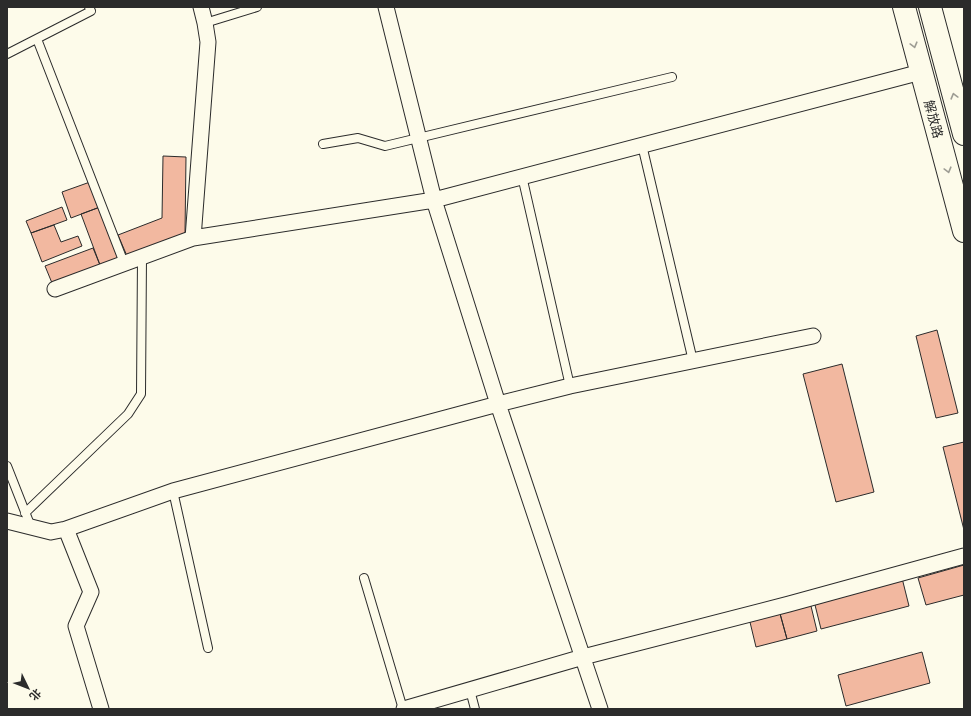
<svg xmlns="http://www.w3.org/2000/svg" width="971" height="716" font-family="Barlow,'Noto Sans SC',sans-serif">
	<rect width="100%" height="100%" fill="#fdfbea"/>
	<path fill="#f2b8a0" stroke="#2b2b2b" d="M163 156 186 157 185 233 127 256 118 235 162 218Z
		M90 182 100 207 71 218 62 192Z
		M62 207 67 220 31 233 26 221Z
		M100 207 119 258 100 265 81 214Z
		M54 225 61 242 78 236 82 246 42 262 31 233Z
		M93 248 100 265 52 283 45 266Z
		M937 330 958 413 936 418 916 336Z
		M842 364 874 492 836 502 803 374Z
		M964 442V530L943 447Z
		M964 565V595L926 605 918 578Z
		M902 578 909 606 821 629 814 601Z
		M810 602 817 631 787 639 779 610Z
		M779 610 787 639 756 647 749 618Z
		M922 652 930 683 846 706 838 675Z"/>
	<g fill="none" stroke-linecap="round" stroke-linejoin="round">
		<g stroke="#2b2b2b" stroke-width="10">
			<path id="service" d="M205 23 257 7
				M37 39 124 263
				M7 54 91 11 89 7
				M323 144 358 138 385 146 672 77
				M642 145 693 361
				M522 176 570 386
				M7 466 31 527
				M173 491 208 648
				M25 513 128 414 141 394 142 257
				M364 578 403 709
				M470 690 475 709"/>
		</g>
		<g stroke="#2b2b2b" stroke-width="17">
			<path id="minor" d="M386 7 434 200 498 404 600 709
				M193 238 208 42 205 23 201 7
				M55 289 193 238 434 200 921 72
				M7 521 51 532 66 529 173 491 498 404 570 386 813 336
				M66 529 91 592 76 626 101 709
				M404 709 583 657 789 604 964 556"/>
		</g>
		<g stroke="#2b2b2b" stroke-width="24">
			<path id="secondary" d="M904 7 964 231
				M930 7 964 134"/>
		</g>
		<use href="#service" stroke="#fdfbea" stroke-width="8"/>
		<use href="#minor" stroke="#fdfbea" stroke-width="15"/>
		<use href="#secondary" stroke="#fdfbea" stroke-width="22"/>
	</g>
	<defs><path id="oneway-chevron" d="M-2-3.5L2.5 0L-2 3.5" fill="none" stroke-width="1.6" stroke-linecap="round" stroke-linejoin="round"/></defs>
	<g stroke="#9e9d94">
		<use href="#oneway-chevron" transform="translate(914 45) rotate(75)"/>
		<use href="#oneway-chevron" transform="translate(954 96) rotate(-105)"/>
		<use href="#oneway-chevron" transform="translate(948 170) rotate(75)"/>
	</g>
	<g text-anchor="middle" stroke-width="3" stroke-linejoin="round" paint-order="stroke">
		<g font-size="13" fill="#2b2b2b" stroke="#fdfbea">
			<text transform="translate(934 119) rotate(75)" y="5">解放路</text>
		</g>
	</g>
	<rect width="971" height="716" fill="none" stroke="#2b2b2b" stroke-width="16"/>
	<g transform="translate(28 688) rotate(133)" stroke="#fdfbea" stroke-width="3" paint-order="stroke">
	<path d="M0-3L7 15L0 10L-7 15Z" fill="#2b2b2b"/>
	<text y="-6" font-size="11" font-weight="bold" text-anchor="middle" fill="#2b2b2b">北</text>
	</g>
</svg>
